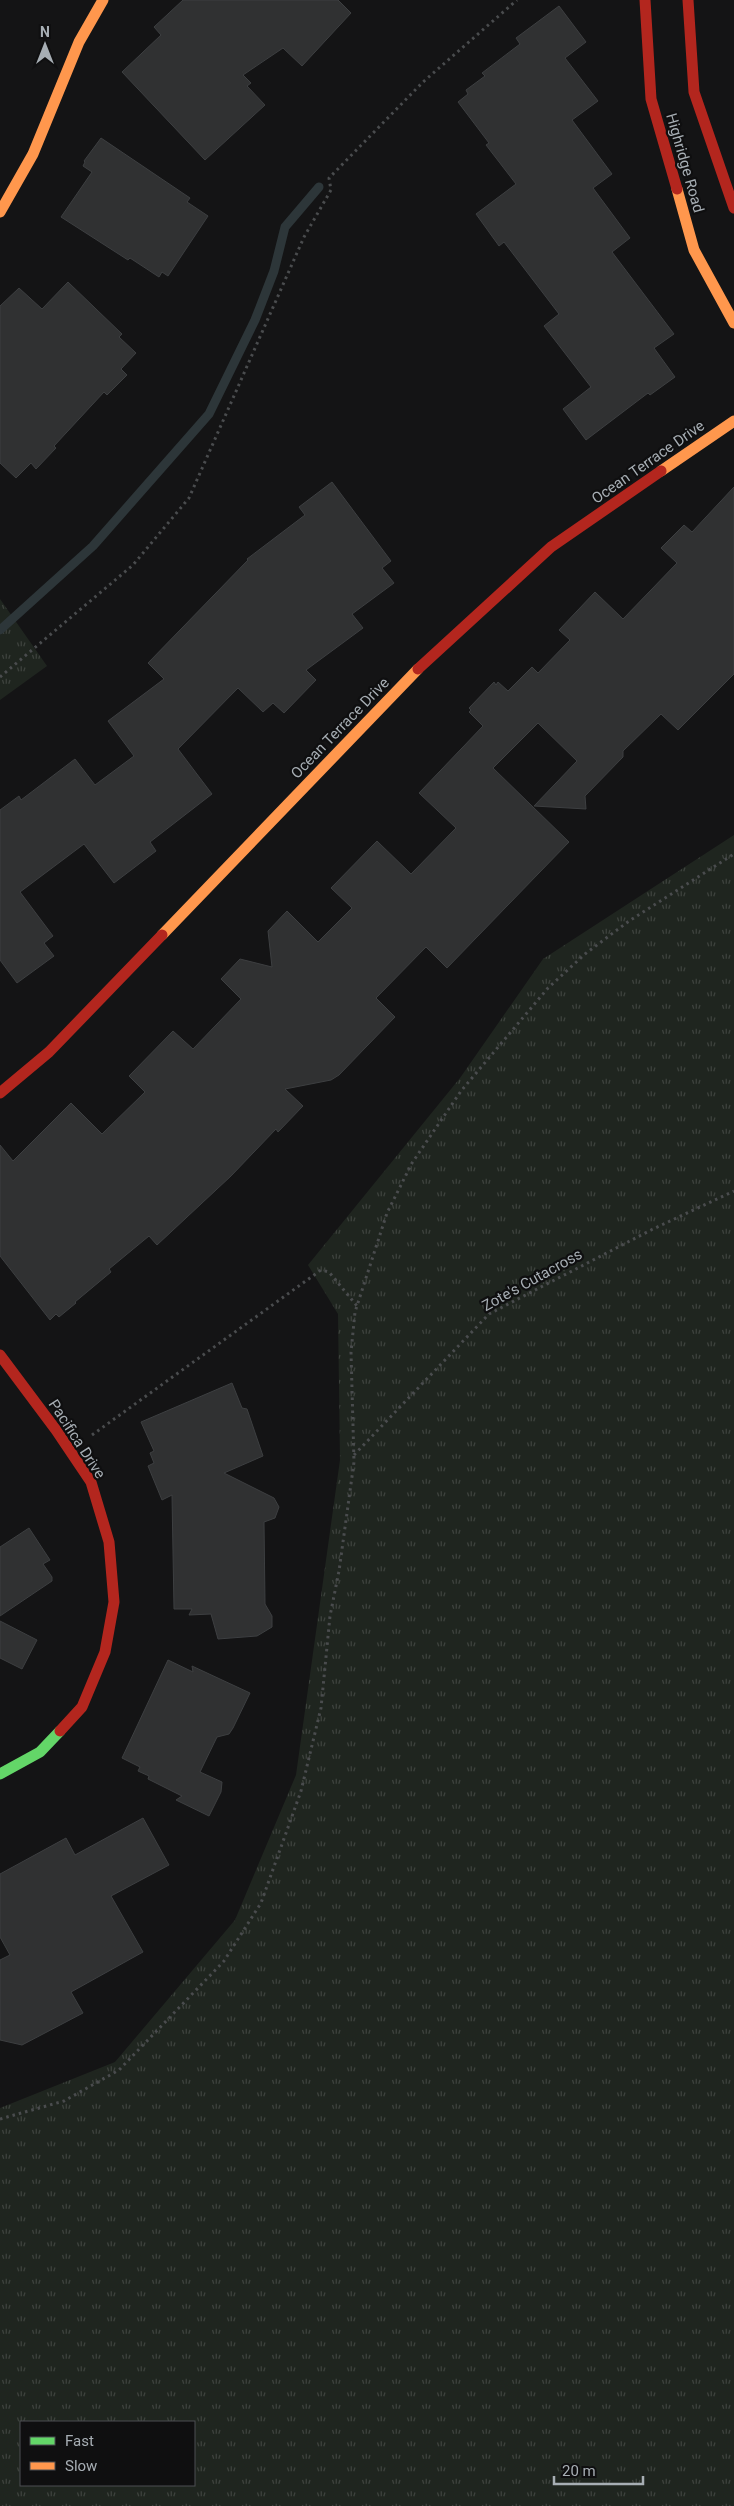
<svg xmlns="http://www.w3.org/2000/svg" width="734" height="2506" font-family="Roboto,sans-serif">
	<defs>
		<pattern id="grass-tufts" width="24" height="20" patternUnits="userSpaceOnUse" patternTransform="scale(1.25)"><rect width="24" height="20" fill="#1f251f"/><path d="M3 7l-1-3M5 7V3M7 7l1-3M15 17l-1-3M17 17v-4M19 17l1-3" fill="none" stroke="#3d423d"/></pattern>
	</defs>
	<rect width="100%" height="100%" fill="#141415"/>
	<path fill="url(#grass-tufts)" fill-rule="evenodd" d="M0 599 47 666 0 700Z
		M734 835V2506H0V2108L115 2062 235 1920 296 1775 340 1460 338 1314 308 1265 460 1078 543 959ZM194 2422V2485H21V2422Z"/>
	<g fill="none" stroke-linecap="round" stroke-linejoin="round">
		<path stroke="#2d3639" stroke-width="9" d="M0 630 93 546 209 414 255 320 274 271 285 227 319 187"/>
	</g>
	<path fill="#303132" stroke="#3d3f41" d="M183 0H338L351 13 302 66 283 48 243 75 251 83 247 86 265 105 205 160 122 72 161 35 154 27Z
		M559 6 586 42 565 58 598 101 572 120 612 174 593 188 630 238 612 252 674 334 654 348 675 377 650 395 648 393 586 440 563 409 591 387 544 326 559 314 504 242 499 246 476 214 516 184 486 145 489 143 458 102 468 94 466 90 485 76 482 73 520 44 516 38Z
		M101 138 190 198 187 202 208 216 168 276 162 272 159 277 130 258 128 260 61 217 92 172 83 166 85 162 84 161Z
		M68 282 122 334 119 337 136 353 121 369 127 375 107 395 104 392 54 446 56 448 36 469 31 463 16 478 0 463V306L19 288 42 309Z
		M332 482 391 561 382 568 394 583 352 614 363 628 306 670 316 680 284 713 273 703 263 712 238 688 178 749 212 794 150 842 156 851 114 883 84 844 20 892 53 936 44 943 54 956 17 983 0 960V810L19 796 21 800 75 759 95 785 134 756 108 721 164 679 148 663 248 560 247 559 305 515 299 507Z
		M734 487V674L678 730 661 714 623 751V757L585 796 586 809 534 806 577 761 538 723 493 768 569 842 447 968 426 947 376 998 395 1017 339 1075 331 1080 285 1089 303 1106 278 1132 276 1129 231 1176 157 1245 149 1236 109 1269 111 1272 75 1302 76 1303 59 1317 56 1314 50 1320 0 1256V1145L13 1161 71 1103 102 1134 145 1092 129 1076 173 1031 193 1049 241 999 221 979 240 959 272 967 268 931 287 911 318 942 352 908 331 888 377 841 411 874 456 828 419 793 483 726 469 712 471 710 469 708 494 682 496 685 498 682 508 691 532 667 538 673 570 640 559 630 595 592 623 619 677 563 661 548 684 525 692 532Z
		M232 1383 242 1408 247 1409 263 1456 224 1473 274 1498 279 1507 275 1518 264 1522 265 1604 272 1616V1627L257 1636 218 1639 211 1614 189 1615 192 1609H174L172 1495 162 1500 148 1466 154 1463 150 1453 154 1451 141 1422Z
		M29 1528 50 1560 43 1564 52 1577V1581L0 1616V1547Z
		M0 1621 37 1640 22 1669 0 1658Z
		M168 1660 193 1672 192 1666 250 1693 233 1728 229 1734 217 1737 200 1772 222 1782 221 1792 209 1816 176 1800 182 1796 148 1779 149 1776 138 1771 140 1767 122 1758Z
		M143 1818 169 1865 111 1896 143 1952 71 1992 83 2013 22 2045 0 2040V1960L10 1955 0 1937V1874L66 1838 75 1855Z"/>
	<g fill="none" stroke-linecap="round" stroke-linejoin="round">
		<path stroke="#4a4c4e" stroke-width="3" stroke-dasharray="2.5 4" stroke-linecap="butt" d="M0 677 133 565 189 498 304 237 331 190 329 178 423 82 517 0
			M92 1435 321 1270 329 1272 357 1306
			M354 1455 489 1314 651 1230 734 1191
			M0 2119 64 2101 119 2070 224 1961 261 1903 301 1791 321 1708 330 1616 339 1571 354 1462 351 1352 355 1312 387 1213 412 1163 461 1091 548 988 585 954 629 921 734 854"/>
		<path stroke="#63d668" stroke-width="11" d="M0 1774 40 1752 60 1731"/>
		<path stroke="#ff974d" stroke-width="11" d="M677 189 694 250 734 323
			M0 212 33 154 79 42 103 0
			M661 471 734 421
			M162 935 418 669"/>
		<path stroke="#b3261e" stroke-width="11" d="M645 0 651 99 677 189
			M688 0 694 92 734 208
			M418 669 551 547 661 471
			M0 1093 49 1052 162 935
			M0 1355 56 1430 91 1482 109 1542 114 1602 105 1652 82 1707 60 1731"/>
	</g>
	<g text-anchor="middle" stroke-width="4.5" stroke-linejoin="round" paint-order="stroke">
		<g font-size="15" fill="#a7aeb4" stroke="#0f0f10">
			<text transform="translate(685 163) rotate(74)" y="5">Highridge Road</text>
			<text transform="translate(648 462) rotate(-35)" y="5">Ocean Terrace Drive</text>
			<text transform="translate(340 728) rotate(-46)" y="5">Ocean Terrace Drive</text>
			<text transform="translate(532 1280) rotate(-29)" y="5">Zote's Cutacross</text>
			<text transform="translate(77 1439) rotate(57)" y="5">Pacifica Drive</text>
		</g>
	</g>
	<rect x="20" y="2421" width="175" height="65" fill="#0f0f10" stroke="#4c4f52"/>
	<rect x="30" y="2437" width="25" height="8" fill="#63d668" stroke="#4c4f52"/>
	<text x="65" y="2446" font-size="15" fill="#a7aeb4">Fast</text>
	<rect x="30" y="2462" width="25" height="8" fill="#ff974d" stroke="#4c4f52"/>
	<text x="65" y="2471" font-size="15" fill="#a7aeb4">Slow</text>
	<g transform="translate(45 45)" stroke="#0f0f10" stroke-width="4" paint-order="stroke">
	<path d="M0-4L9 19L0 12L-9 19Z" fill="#a7aeb4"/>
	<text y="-8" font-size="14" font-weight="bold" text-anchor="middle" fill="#a7aeb4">N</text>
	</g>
	<path d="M554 2476v8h89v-8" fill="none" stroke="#a7aeb4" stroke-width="2.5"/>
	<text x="562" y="2476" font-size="15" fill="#a7aeb4" stroke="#0f0f10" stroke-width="4" paint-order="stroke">20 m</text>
</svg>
